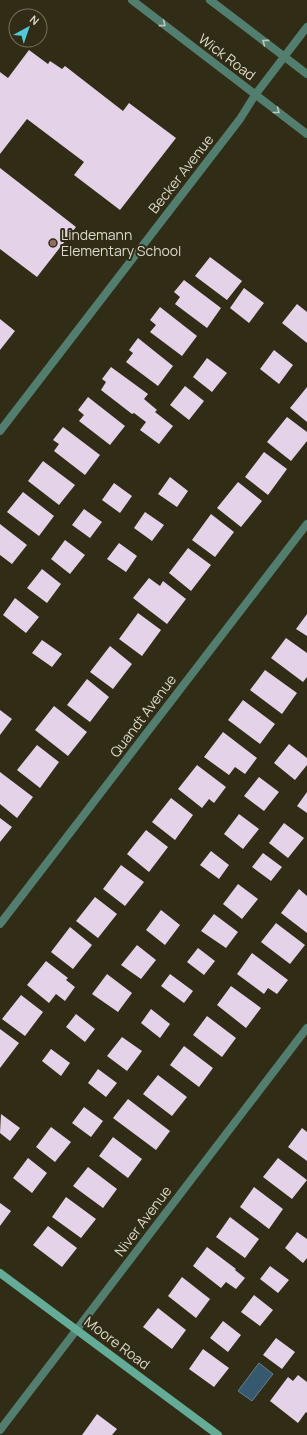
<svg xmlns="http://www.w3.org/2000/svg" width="307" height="1435" font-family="Manrope,sans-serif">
	<rect width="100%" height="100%" fill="#312c15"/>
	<path fill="#365970" stroke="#687f8b" d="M259 1363 273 1374 252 1401 238 1391Z"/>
	<path fill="#e4d2e9" d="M29 50 48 64 50 61 62 69 65 66 123 111 129 103 176 138 120 210 74 175 84 162 27 119 0 154V72L8 78Z
		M0 168 76 227 37 277 0 249Z
		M210 257 242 281 227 300 195 276Z
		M184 280 221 308 207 328 175 304 180 297 174 292Z
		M244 288 264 303 249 323 230 308Z
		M297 304 307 312V343L282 323Z
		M160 307 197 336 182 356 150 332 156 325 150 320Z
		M0 319 15 331 0 350Z
		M138 338 173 366 158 386 126 362 133 353 129 350Z
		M274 350 293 365 279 384 260 369Z
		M207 358 227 373 212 392 193 377Z
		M111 367 148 394 144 399 157 410 155 412 173 426 159 444 140 430 146 422 134 413 132 414 101 390 106 382 102 379Z
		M185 386 204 401 189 420 170 405Z
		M307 387V422L290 408Z
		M88 397 125 426 110 445 79 421 84 415 78 410Z
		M287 417 307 432V441L291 461 267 442Z
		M63 427 100 455 85 475 54 451 59 444 53 440Z
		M264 452 287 469 268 495 245 477Z
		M43 461 75 485 59 505 28 481Z
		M170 477 188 491 177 507 158 494Z
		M238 482 262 501 241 527 217 508Z
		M114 483 132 496 120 513 102 500Z
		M23 492 54 516 39 536 7 512Z
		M84 509 102 522 90 538 72 525Z
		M145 512 164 525 152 541 134 528Z
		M211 514 234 532 215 557 192 540Z
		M0 524 27 545 12 564 0 555Z
		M65 540 85 555 70 574 51 559Z
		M119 543 137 556 126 572 107 559Z
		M188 548 211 565 191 591 169 573Z
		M42 569 61 584 47 603 27 588Z
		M149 578 160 586 163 581 186 599 167 624 133 598Z
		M15 598 39 617 26 633 3 615Z
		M138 613 161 630 142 656 119 639Z
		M307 614V636L296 629Z
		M286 638 307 653V677L303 682 271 658Z
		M42 640 62 654 52 667 32 653Z
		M110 646 132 664 113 689 90 672Z
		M265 670 297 693 282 714 250 690Z
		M87 679 109 697 90 722 67 705Z
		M243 700 275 724 260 744 228 720Z
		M54 706 87 732 68 756 35 730Z
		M0 710 12 719 0 735Z
		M223 732 257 758 245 774 235 767 229 775 204 757Z
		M289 744 307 758V765L295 780 274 763Z
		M37 745 59 762 40 788 17 770Z
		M197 765 226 787 214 803 209 799 202 808 178 789Z
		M0 772 33 797 17 818 0 804Z
		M259 777 279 792 264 811 244 796Z
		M307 792V813L297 806Z
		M171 798 193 815 175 840 152 822Z
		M239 814 259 829 243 849 224 834Z
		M0 818 12 827 0 842Z
		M284 823 304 838 288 858 269 843Z
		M146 830 168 847 149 872 127 854Z
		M211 851 229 865 219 879 200 865Z
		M263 853 282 867 271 881 252 867Z
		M121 865 144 882 125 906 103 889Z
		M238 884 258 899 242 919 223 904Z
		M299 889 307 896V933L281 913Z
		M95 897 117 914 98 938 76 921Z
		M161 910 180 925 165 945 146 930Z
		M214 914 238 932 226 948 201 931Z
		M276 923 305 945 290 964 261 942Z
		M70 927 92 945 73 969 51 952Z
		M137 945 156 960 141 979 121 965Z
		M198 948 215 961 204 975 187 962Z
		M252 953 288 980 277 994 268 988 264 994 237 974Z
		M46 961 68 978 66 980 75 987 65 1001 56 994 49 1003 27 985Z
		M107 974 132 993 118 1012 92 994Z
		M170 974 193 991 184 1003 161 986Z
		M231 986 261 1008 246 1028 217 1005Z
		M21 995 43 1012 25 1036 2 1019Z
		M151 1009 170 1024 160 1038 141 1023Z
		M76 1014 95 1029 85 1042 66 1027Z
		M207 1016 236 1038 222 1057 193 1035Z
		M0 1029 19 1043 0 1068Z
		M122 1037 142 1051 127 1071 107 1056Z
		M184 1046 213 1068 199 1087 170 1065Z
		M51 1049 70 1063 61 1076 42 1061Z
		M98 1069 117 1083 106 1097 88 1083Z
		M158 1075 187 1097 172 1116 143 1094Z
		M128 1099 170 1131 156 1150 113 1118Z
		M84 1107 103 1121 91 1137 72 1123Z
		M1 1114 20 1128 10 1141 0 1133Z
		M51 1127 71 1142 55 1162 36 1147Z
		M302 1128 307 1132V1161L288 1147Z
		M113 1137 142 1159 128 1178 99 1156Z
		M28 1158 47 1173 32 1193 13 1178Z
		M278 1158 307 1180 292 1199 263 1177Z
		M88 1167 117 1189 103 1208 73 1186Z
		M254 1187 283 1209 269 1229 240 1207Z
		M66 1197 96 1219 81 1238 52 1217Z
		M0 1203 11 1211 0 1226Z
		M230 1217 259 1239 245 1258 216 1237Z
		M48 1226 77 1248 62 1267 33 1245Z
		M297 1232 307 1239V1258L303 1263 285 1248Z
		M207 1247 236 1269 235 1270 245 1278 236 1289 226 1282 221 1288 193 1266Z
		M270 1266 289 1280 278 1293 260 1279Z
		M182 1277 210 1299 196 1318 168 1296Z
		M254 1295 273 1310 260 1326 241 1312Z
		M158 1308 186 1330 172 1349 143 1327Z
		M223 1321 241 1335 228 1352 210 1338Z
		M276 1338 295 1352 282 1369 263 1355Z
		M203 1349 229 1368 214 1387 189 1369Z
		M298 1375 307 1382V1413L306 1412 298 1423 270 1401 288 1377 293 1381Z
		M97 1414 117 1429 112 1435H82Z"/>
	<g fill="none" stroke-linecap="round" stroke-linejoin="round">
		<path stroke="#527e70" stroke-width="8" d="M132 0 307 134
			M210 0 307 74
			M0 431 240 119 255 95 307 27
			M0 924 307 524
			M0 1430 307 1028"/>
		<path stroke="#64ac97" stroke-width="8" d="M0 1273 218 1435"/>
	</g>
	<defs><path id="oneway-chevron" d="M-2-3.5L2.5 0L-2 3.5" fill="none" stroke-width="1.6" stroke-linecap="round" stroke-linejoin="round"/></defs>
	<g stroke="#c0c7b9">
		<use href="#oneway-chevron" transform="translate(163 24) rotate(37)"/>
		<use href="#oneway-chevron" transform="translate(265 42) rotate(-143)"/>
		<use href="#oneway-chevron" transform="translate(277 111) rotate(38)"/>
	</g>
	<circle fill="#8d6e63" stroke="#312c15" stroke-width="1.5" cx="53" cy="243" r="4"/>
	<g text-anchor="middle" stroke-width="4" stroke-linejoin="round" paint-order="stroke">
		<g font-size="14" fill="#dcd9cb" stroke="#312c15">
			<text transform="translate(227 57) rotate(37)" y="5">Wick Road</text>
			<text transform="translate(181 174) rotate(-52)" y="5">Becker Avenue</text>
			<text transform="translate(143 716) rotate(-53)" y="5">Quandt Avenue</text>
			<text transform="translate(143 1221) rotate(-53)" y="5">Niver Avenue</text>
			<text transform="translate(117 1343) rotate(37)" y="5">Moore Road</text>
		</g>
		<g font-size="14" fill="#dcd9cb" stroke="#312c15" text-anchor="start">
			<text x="61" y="240">Lindemann<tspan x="61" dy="16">Elementary School</tspan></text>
		</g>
	</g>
	<g transform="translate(28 28) rotate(40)"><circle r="19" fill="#312c15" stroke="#75715e"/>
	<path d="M0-3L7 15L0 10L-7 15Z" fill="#53cadc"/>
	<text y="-6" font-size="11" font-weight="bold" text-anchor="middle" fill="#dcd9cb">N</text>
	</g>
</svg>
